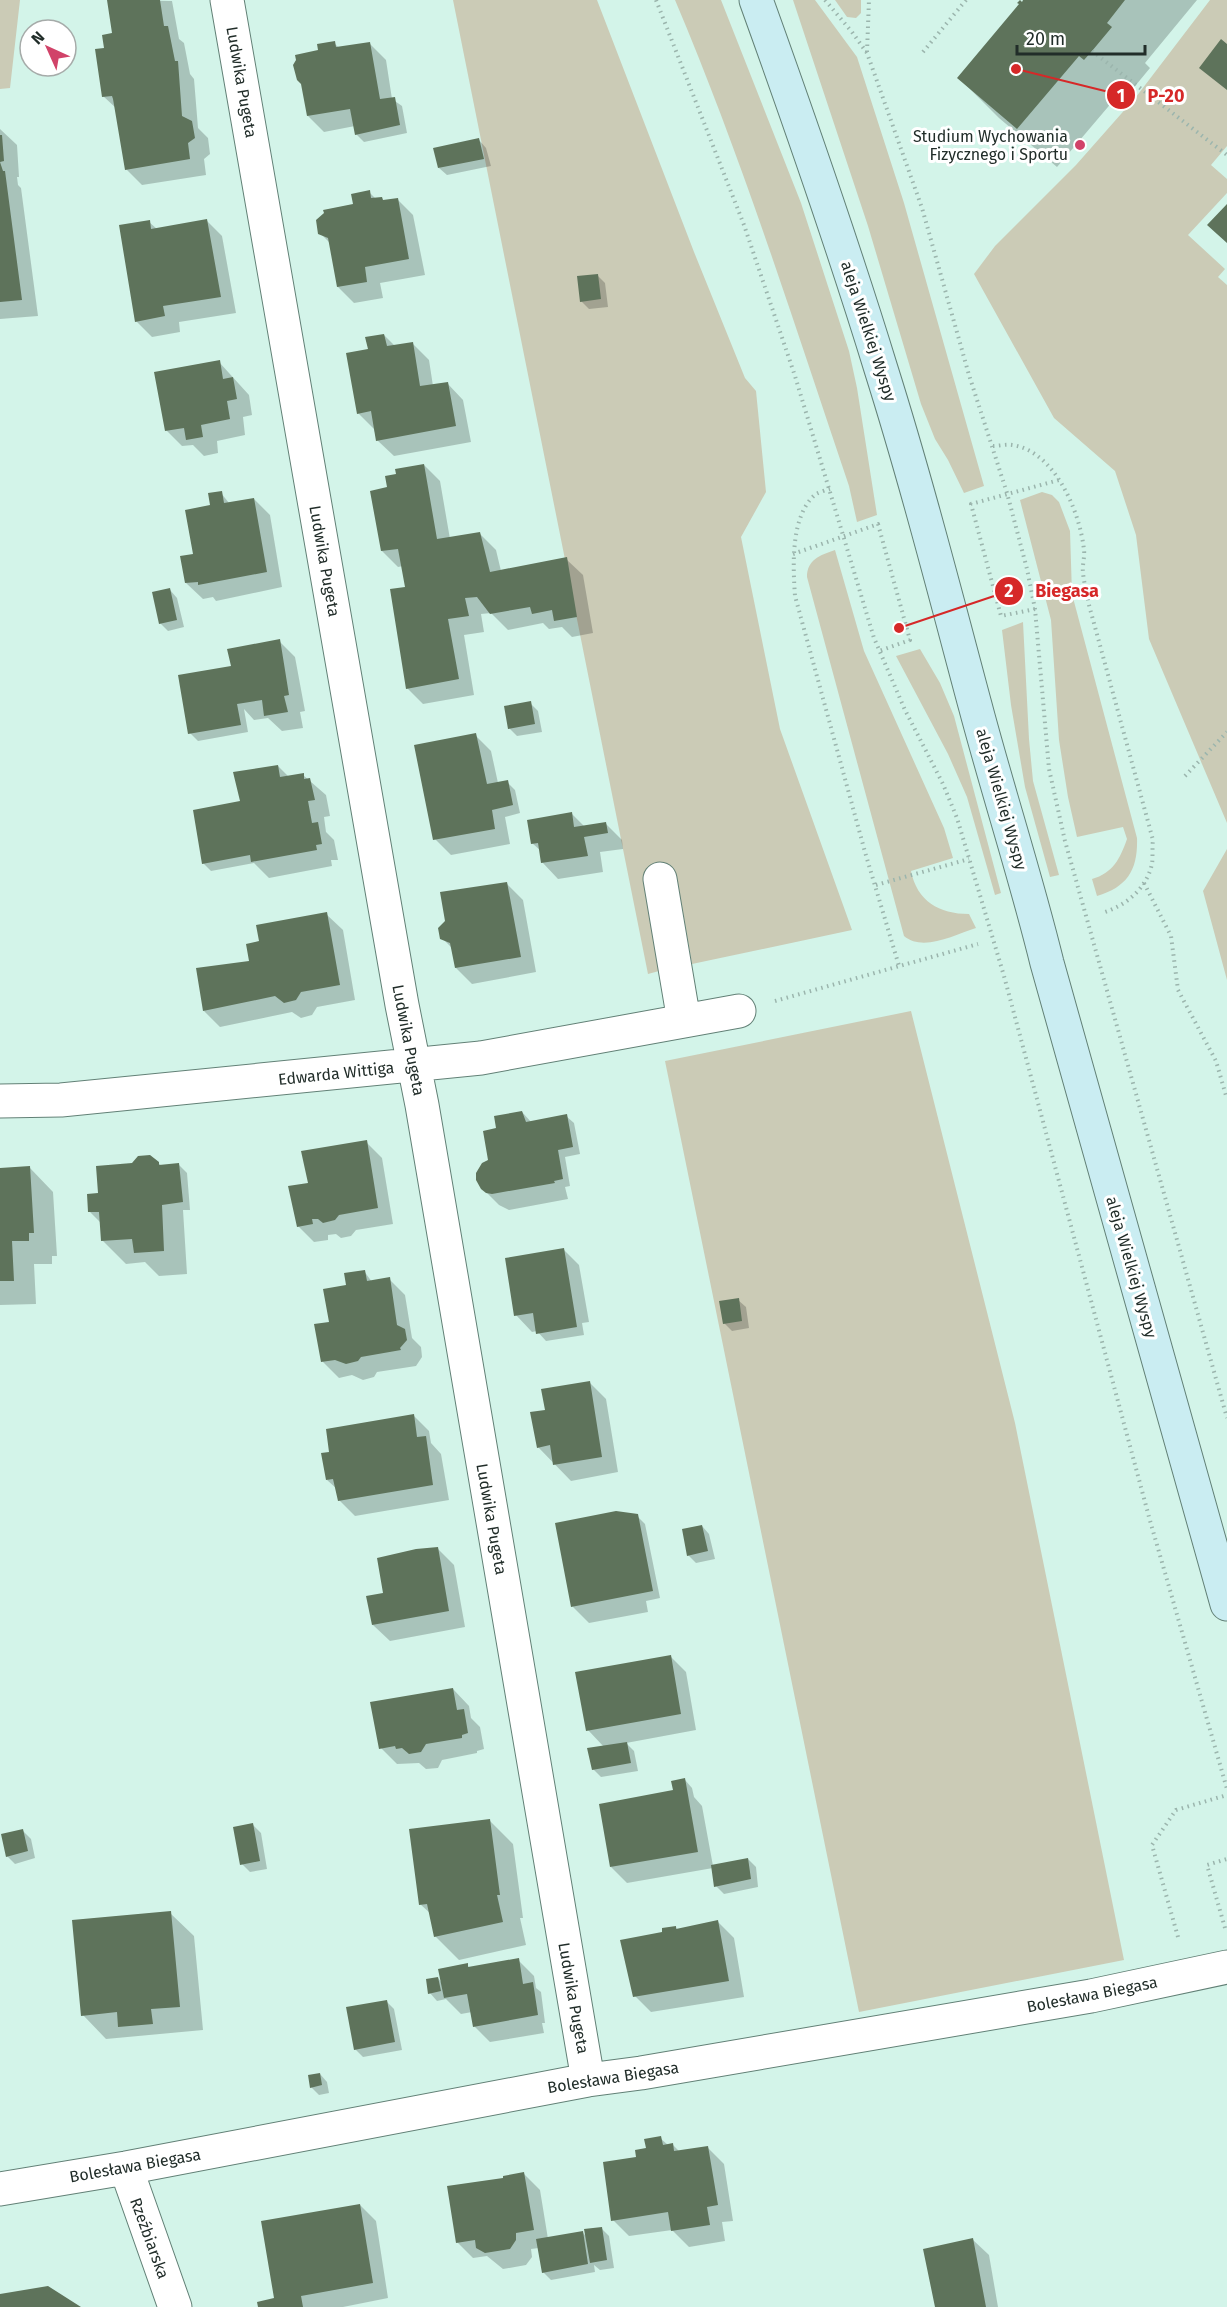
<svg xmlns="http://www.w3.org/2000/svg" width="1227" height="2307" font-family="'Fira Sans',sans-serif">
	<rect width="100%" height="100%" fill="#d3f4e9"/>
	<path fill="#cbcbb6" d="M0 0H20L10 88 0 89Z
		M453 0H597L694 252 745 378 756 391 766 492 741 537 780 729 852 930 692 964 676 875 659 971 648 974Z
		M675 0H721L801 203 849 351 857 388 877 515 857 522 849 486C794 323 742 158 675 0Z
		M793 0H815L857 57 904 203 984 486 964 493 948 460 935 439 921 404 868 226Z
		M835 0H861V13L856 18 847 17Z
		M1210 0H1227V146L1211 165 1227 179V193L1188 235 1225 269 1218 277 1227 285V823L1149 639 1136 535 1115 471 1054 418 974 274 995 246 1076 165 1136 97Z
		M1042 492 1052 495 1059 502 1070 531 1072 594 1137 838C1138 869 1128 887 1097 896L1092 879C1113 873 1120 859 1127 839L1123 827 1077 837 1068 797 1059 740 1051 620 1020 500Z
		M835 550 864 651 944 828 953 858 911 871C917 901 939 914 969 914L976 928C954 935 923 952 904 936L807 577C807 560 820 555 835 550Z
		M1023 622 1029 739 1033 781 1059 875 1050 877 1025 787 1011 705 1002 630Z
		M920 649 940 683 954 716 1001 893 995 895 967 797 948 754 896 656Z
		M1227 849V980L1203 891Z
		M911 1011 1015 1423 1124 1960 859 2012 665 1061Z"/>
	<path fill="#0003" d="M109 0 172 1 179 39 184 43 190 74 194 79 198 128 208 138 210 154 204 159 206 175 142 185 126 169 117 109 103 96 106 49 114 34Z
		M1025 0H1197L1145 63 1150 68 1131 91 1124 99 1119 94 1057 167 999 118 959 78Z
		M334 43 339 48 370 44 386 60 392 99 402 106 407 133 364 142 356 134 355 126 324 132 308 116 319 52Z
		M0 129 17 145 19 177H17L18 185 21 188 38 316 0 319Z
		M479 140 486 148 491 166 447 175 439 168Z
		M369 192 376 199 384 202 397 199 413 215 425 275 380 283 383 298 354 303 338 287 331 244 320 233Z
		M206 220 222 236 236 313 179 322 180 332 152 337 136 321 149 222 157 229Z
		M597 275 605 283 608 307 589 309 581 301Z
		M384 335 395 346 413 344 429 360 433 386 447 383 463 400 471 442 394 456 377 440 374 429 358 413 369 351Z
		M219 362 249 395 252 415 243 417 245 435 217 441 218 453 204 456 193 445 182 446 166 430Z
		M424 465 440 481 450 539 480 534 496 550 501 571 566 559 583 575 593 633 572 637 562 627 549 629 543 623 508 630 491 613 481 614 484 632 464 635 474 695 423 704 407 688V588L403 566 398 567 382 551 388 488Z
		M221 493 229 503 254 499 270 515 282 587 216 601 213 597 203 599 186 583 213 506Z
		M170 590 177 598 184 627 168 631 160 623Z
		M279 641 295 657 305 711 300 712 303 728 282 731 268 718 254 720 244 709 248 732 198 741 190 733 232 668Z
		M530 703 538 711 542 732 517 736 509 728Z
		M475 735 491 751 498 783 507 782 515 790 520 813 505 817 510 844 451 855 435 839Z
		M278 766 289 777 303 775 326 795 330 816 324 817 326 832 334 840 338 860H331L332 866 269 878 254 863 211 871 203 863 240 803Z
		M572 814 585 827 606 824 622 840 623 849 600 852 603 872 558 879 542 862 541 851 532 843Z
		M507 884 523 900 536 972 472 984 456 968 453 949 442 938Z
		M326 914 343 930 355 1000 317 1007 312 1015 301 1018 292 1012 220 1027 204 1011 251 962 261 943Z
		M522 1112 532 1123 566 1116 574 1123 580 1154 565 1157 570 1186 565 1187 568 1199 509 1210 499 1205 482 1188 498 1130Z
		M366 1142 382 1158 393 1224 356 1230 351 1236 341 1238 336 1234 328 1235V1240L314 1242 298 1226 309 1184Z
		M158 1163 162 1166 179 1165 187 1173 190 1210H183L187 1274 159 1276 145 1262 126 1264 102 1240 101 1223 90 1212 100 1195Z
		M30 1168 53 1192 57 1256H52V1264H34L36 1304 0 1305V1169Z
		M563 1249 579 1265 589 1322 582 1323 584 1335 546 1341 537 1331 532 1332 516 1315Z
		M364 1271 372 1282 389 1279 405 1295 412 1338 421 1347 422 1357 416 1366 377 1372 374 1377 363 1380 352 1375 339 1378 323 1362 330 1323 349 1286Z
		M738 1300 746 1307 749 1328 732 1331 724 1323Z
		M590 1383 606 1399 618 1472 571 1481 538 1447 546 1411Z
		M413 1415 429 1431 431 1443 441 1454 449 1500 355 1516 339 1500 337 1489 327 1480Z
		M637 1516 645 1524 660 1598 646 1601 648 1612 589 1623 573 1607Z
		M702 1526 709 1534 715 1559 696 1563 688 1555Z
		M438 1549 454 1565 465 1627 390 1641 373 1625 384 1594Z
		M670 1656 686 1672 696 1730 626 1743 634 1751 638 1771 601 1777 593 1769 604 1747 588 1730Z
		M453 1689 469 1706 471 1718 480 1727 484 1749 477 1751V1753L442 1760 438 1768 426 1769 419 1763 397 1764 381 1748Z
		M685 1780 692 1788 694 1797 702 1806 713 1866 748 1859 756 1867 758 1887 724 1894 716 1886 713 1868 627 1883 611 1867Z
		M490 1821 513 1844 523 1918H520L526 1945 459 1960 435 1936 431 1914 420 1904Z
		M253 1825 261 1833 267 1869 250 1872 242 1864Z
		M23 1831 31 1839 35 1858 15 1864 7 1856Z
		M170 1913 194 1936 203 2030 106 2039 83 2015Z
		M718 1922 734 1938 744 1997 651 2012 635 1996 664 1933 676 1927 678 1930Z
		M518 1960 534 1976 536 1988 541 1992 545 2023H542L544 2033 490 2042 474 2026 472 2012 461 2014 446 1999 437 2001 430 1993 438 1978 442 1983 467 1965 470 1968Z
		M386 2001 394 2009 402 2050 363 2057 355 2049Z
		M320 2074 327 2082 329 2093 319 2095 311 2087Z
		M660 2138 668 2145H673L680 2152 708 2148 724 2164 733 2221 722 2222 725 2241 689 2247 672 2230 629 2236 613 2220 638 2158Z
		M524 2174 540 2190 548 2239 583 2233 587 2237 601 2228 609 2236 614 2268 600 2270 594 2265 595 2272 551 2280 543 2272 539 2248 531 2249 532 2257 526 2265 503 2269 487 2256 473 2258 457 2242 505 2179Z
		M360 2205 376 2221 388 2298 343 2307H259L276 2300Z
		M972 2239 989 2255 998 2307H936Z"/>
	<path fill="#5e735b" d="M107 0H160L164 26H168L175 61H178L182 116 192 121 195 138 188 143 190 159 125 170 113 99 112 96 102 97 95 49 104 48 102 35 112 33Z
		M1020 0 1022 2 1023 0H1125L1107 23 1112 27 1092 51 1084 60 1079 56 1017 129 957 78 1019 4 1017 3Z
		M1221 39 1227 44V90L1199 68Z
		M335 41 336 47 370 42 380 99 395 97 400 125 355 135 350 109 307 116 301 84 297 80 293 65 296 60 295 55 318 50 317 44Z
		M0 135H2L4 161 0 162Z
		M479 138 484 159 438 168 433 148Z
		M0 162 3 171H5L22 300 0 302Z
		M370 190 371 198 382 197 383 200 398 198 409 259 365 267 367 282 337 287 328 238 318 234 316 220 324 213 323 210 353 204 351 194Z
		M1227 204V243L1207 225Z
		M207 219 221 297 163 306 165 316 135 322 119 225 150 220 151 229Z
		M598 274 601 299 580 302 577 276Z
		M384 334 387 346 413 342 420 386 448 382 456 426 376 441 371 411 357 414 346 353 368 349 365 337Z
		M220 360 223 379 233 377 237 399 227 401 230 419 201 425 203 437 186 440 184 428 165 431 154 372Z
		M424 464 437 539 480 532 490 572 567 557 577 617 554 621 552 610 532 614 530 607 490 614 477 597 465 598 469 616 448 619 459 679 406 689 390 589 405 587 398 549 381 551 370 491 387 487 385 476 396 474 395 469Z
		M222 491 224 503 254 498 267 572 198 585V582L185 583 180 556 193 554 185 510 210 505 208 493Z
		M170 588 177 620 159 624 152 592Z
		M280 639 289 695 284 696 288 712 264 716 262 700 237 704 241 725 188 734 178 675 231 666 227 649Z
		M531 701 535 724 508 729 504 706Z
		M476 733 487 784 508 780 513 805 492 810 495 829 433 840 414 745Z
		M278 765 280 777 304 773V779L310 778 315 800 308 801 312 823 318 822 322 844 316 845 317 850 251 862 250 855 202 864 193 810 240 801 233 772Z
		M572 812 574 827 606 822 608 833 584 837 588 856 541 863 538 843 531 844 527 820Z
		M507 882 521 957 455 968 450 943 440 939 438 928 445 921 440 892Z
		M327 912 340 985 301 992 296 1000 284 1003 275 996 203 1011 196 968 249 961 246 944 259 941 256 925Z
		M522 1111 526 1122 567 1114 573 1147 558 1150 563 1179 554 1181 555 1183 492 1194 486 1193 481 1189 476 1180V1173L482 1163 488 1160 483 1131 496 1128 494 1116Z
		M367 1140 378 1208 339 1215 335 1220 323 1223 318 1219H312L313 1224 297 1227 288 1186 308 1183 301 1151Z
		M150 1155 159 1162V1165L179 1163 183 1202 162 1205 164 1251 134 1253 132 1239 101 1241 99 1212H88L87 1194 98 1193 96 1166 132 1163 138 1156Z
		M30 1166 34 1233H29V1241H12L14 1281H0V1168Z
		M564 1248 577 1327 536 1334 533 1313 514 1316 505 1258Z
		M365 1270 367 1281 390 1277 397 1325 405 1329 407 1340 400 1348 401 1350 361 1357 358 1361 346 1364 335 1360 321 1362 314 1324 329 1322 323 1289 346 1285 344 1273Z
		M739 1298 742 1321 723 1324 719 1301Z
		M590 1381 602 1457 553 1465 550 1445 537 1448 530 1412 545 1410 541 1389Z
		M414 1414 417 1437 426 1436 433 1485 338 1501 333 1479 326 1480 321 1453 329 1452 326 1429Z
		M616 1511 638 1514 653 1591 571 1607 555 1523Z
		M702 1525 708 1551 687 1556 682 1529Z
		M438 1547 449 1611 372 1625 366 1596 383 1593 377 1558 416 1549Z
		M671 1655 681 1714 586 1731 575 1672Z
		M453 1688 457 1710 464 1709 468 1733 462 1735V1738L426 1744 421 1752 409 1754 402 1748 396 1749 395 1746 379 1749 370 1702Z
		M627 1742 631 1763 592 1770 587 1748Z
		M685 1778 698 1852 610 1867 599 1804 673 1790 671 1781Z
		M490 1819 500 1895H497L503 1922 434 1937 427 1904 419 1905 409 1829Z
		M253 1823 260 1861 240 1865 233 1827Z
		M23 1829 28 1851 6 1857 1 1834Z
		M748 1858 751 1879 714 1887 711 1865Z
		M171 1911 180 2007 151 2009 153 2024 118 2027 117 2012 81 2016 72 1920Z
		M718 1920 729 1981 633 1997 620 1940 662 1932V1928L676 1926V1929Z
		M519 1958 523 1984 533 1982 538 2015 473 2027 467 1994 444 1998 438 1969 468 1963V1967Z
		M438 1977 441 1991 428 1994 426 1979Z
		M387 2000 395 2042 354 2050 346 2007Z
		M320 2073 322 2085 310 2088 308 2075Z
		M661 2136 663 2145 673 2143 674 2151 708 2146 718 2205 707 2207 710 2225 671 2231 668 2212 611 2221 603 2162 636 2157 635 2150 646 2148 644 2139Z
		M524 2172 534 2230 516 2233V2240L510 2249 485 2253 476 2248 475 2240 456 2243 447 2186 503 2178V2176Z
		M360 2204 373 2283 301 2296 303 2307H258L257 2302 274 2298 261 2221Z
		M602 2227 607 2260 590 2263 584 2229Z
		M583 2231 588 2264 542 2273 536 2239Z
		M973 2238 986 2307H935L923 2249Z
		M48 2286 81 2307H0V2294Z"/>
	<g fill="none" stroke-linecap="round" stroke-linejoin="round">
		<g stroke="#628076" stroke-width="35">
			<path id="minor" d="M227 0 402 1005 422 1105 588 2080
				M660 879 684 1021
				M0 1101 61 1100 481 1058 739 1011
				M126 2168 175 2307
				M0 2189 126 2168 588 2080 641 2073 1091 1996 1227 1967"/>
		</g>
		<g stroke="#628076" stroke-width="35">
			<path id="secondary" d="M756 0C800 122 843 245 881 369 916 480 945 593 975 705 998 792 1026 877 1047 963L1227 1604"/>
		</g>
		<path stroke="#9bb5ad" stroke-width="4" stroke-dasharray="1.5 4.5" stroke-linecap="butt" d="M656 0 744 225 795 376 874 638 905 710 943 784 957 818 1004 976 1149 1517 1227 1789
			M825 0 852 32 867 53 922 208 969 375 1007 493 1027 569 1035 609 1049 769 1065 841 1227 1418
			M1092 51 1227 155
			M867 52 869 0
			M923 52 966 0
			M993 446C999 446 1006 444 1012 445 1055 451 1080 512 1084 550 1085 557 1082 565 1083 573 1084 583 1087 594 1089 605L1153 840C1152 848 1153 857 1152 864 1146 890 1125 906 1102 913
			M830 489C826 490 820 492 816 494 790 515 793 567 795 596L865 852 899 966
			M793 554 878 524 910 640 879 651
			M1035 609 1001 616 971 504 1059 480
			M1185 776 1227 732
			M1144 883 1171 936 1178 990 1216 1061 1227 1099
			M876 885 969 859
			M775 1001 978 944
			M1225 1928 1207 1865 1227 1859
			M1178 1937 1152 1845 1176 1810 1227 1795"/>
		<use href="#minor" stroke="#fff" stroke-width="33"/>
		<use href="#secondary" stroke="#caedf2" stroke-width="33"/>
	</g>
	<circle fill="#d14369" stroke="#fff" stroke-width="2" cx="1080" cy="145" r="6"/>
	<g text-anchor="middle" stroke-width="6" stroke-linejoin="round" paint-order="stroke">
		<g font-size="16" fill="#212d29" stroke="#fff">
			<text transform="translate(242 82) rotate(80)" y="6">Ludwika Pugeta</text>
			<text transform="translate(869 331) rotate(72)" y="6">aleja Wielkiej Wyspy</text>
			<text transform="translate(325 561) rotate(80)" y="6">Ludwika Pugeta</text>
			<text transform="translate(1002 799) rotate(74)" y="6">aleja Wielkiej Wyspy</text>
			<text transform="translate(409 1040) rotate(79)" y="6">Ludwika Pugeta</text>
			<text transform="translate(336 1073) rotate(-6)" y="6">Edwarda Wittiga</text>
			<text transform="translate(1132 1267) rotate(74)" y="6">aleja Wielkiej Wyspy</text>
			<text transform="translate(492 1519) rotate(80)" y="6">Ludwika Pugeta</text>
			<text transform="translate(1092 1994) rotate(-11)" y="6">Bolesława Biegasa</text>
			<text transform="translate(574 1998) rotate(80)" y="6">Ludwika Pugeta</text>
			<text transform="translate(613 2077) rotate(-9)" y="6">Bolesława Biegasa</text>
			<text transform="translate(135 2165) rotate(-10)" y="6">Bolesława Biegasa</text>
			<text transform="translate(150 2238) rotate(70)" y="6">Rzeźbiarska</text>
		</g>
		<g font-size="16" fill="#212d29" stroke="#fff" text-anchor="end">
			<text x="1068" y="142">Studium Wychowania<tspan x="1068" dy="18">Fizycznego i Sportu</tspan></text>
		</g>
	</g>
	<path fill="none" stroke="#d62828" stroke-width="2" d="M1016 69L1121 95M899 628L1009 591"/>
	<g fill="#d62828" stroke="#fff" stroke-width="2">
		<circle cx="1016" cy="69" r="6"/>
		<circle cx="899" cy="628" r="6"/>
		<circle cx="1121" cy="95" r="15"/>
		<circle cx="1009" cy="591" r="15"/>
	</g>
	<g font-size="18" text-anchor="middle" font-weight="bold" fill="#fff">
		<text x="1121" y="102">1</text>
		<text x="1009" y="597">2</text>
	</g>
	<g font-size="18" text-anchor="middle" font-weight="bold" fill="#d62828" stroke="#fff" stroke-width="6" stroke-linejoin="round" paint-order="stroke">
		<text x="1166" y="102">P-20</text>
		<text x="1067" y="597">Biegasa</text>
	</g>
	<g transform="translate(48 48) rotate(315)"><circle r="28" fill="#ffffff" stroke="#a6aba9" stroke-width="1.5"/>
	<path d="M0-4.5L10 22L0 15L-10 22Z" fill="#d14369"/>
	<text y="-9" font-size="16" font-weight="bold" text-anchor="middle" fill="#212d29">N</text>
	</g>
	<path d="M1017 45v9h128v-9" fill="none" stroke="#212d29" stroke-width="3"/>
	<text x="1026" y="45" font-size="18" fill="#212d29" stroke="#ffffff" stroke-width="4.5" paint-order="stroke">20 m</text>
</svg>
